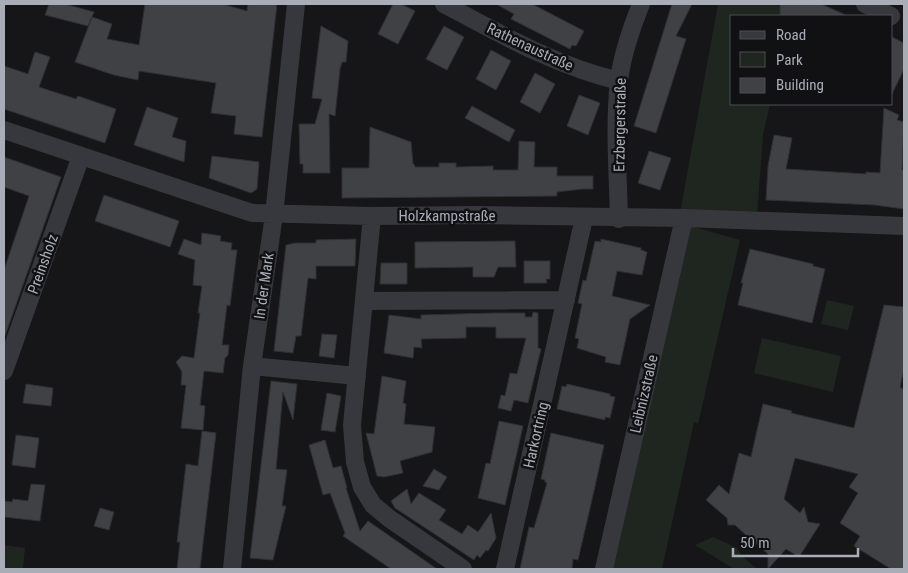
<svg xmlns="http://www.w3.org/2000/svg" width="908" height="573" font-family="'Roboto Condensed',sans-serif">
	<rect width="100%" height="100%" fill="#161618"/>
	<path fill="#1e261f" d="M718 4H792L789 16H732V104H770L763 135 757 215 680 213Z
		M690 226 740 240 698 424 694 422 662 569H613Z
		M827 300 854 306 848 330 821 324Z
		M762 338 841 356 833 392 754 373Z
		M713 537 737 548 742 556 757 569H734L695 545Z
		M4 545 25 548 23 569H4Z"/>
	<path fill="#404145" stroke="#303034" d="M49 4H65L94 12 88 26 45 15Z
		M145 4H222L247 11 248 4H277L262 137 234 134 236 116 211 113 216 83 139 71 138 80 114 75 75 62 92 17 112 24 107 39 139 45Z
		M393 4H401L415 11 398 44 378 34Z
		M496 4H532L584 31 576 46 572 45 570 49 511 19 514 14Z
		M672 4H692L676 36 686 39 656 133 634 126Z
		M780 4H821L848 16H780Z
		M321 26 348 41 346 62H342L340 69 335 116 329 114 330 173H303V164H300L299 124H315L322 99 312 98Z
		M444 26 464 37 447 70 426 59Z
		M892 37 904 43V69L892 94Z
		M491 50 511 61 496 90 476 79Z
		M35 52 50 57 39 87 76 99 78 96 116 109 105 143 4 109V66L28 74Z
		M535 73 555 84 540 113 520 102Z
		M579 95 600 103 588 135 567 126Z
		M472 106 515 130 509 142 465 118Z
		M147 107 178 118 172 137 186 141 184 162 134 145Z
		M884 108 899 115 897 120 904 122 902 170H904V209L875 205 766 200 768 166 774 135 792 138 786 169 866 174V172L880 173Z
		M370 127 411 142 413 164H414L415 167H439V163H456V167L493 166V170H518L519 141 535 142 534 167H557V176H593V189H582L557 192V196L342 198V168H369Z
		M649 151 671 158 660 190 638 183Z
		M212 156 259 162 257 189 251 193 209 178Z
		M4 157 61 177 5 336 4 335V270L29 196 4 187Z
		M104 195 179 221 170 247 95 221Z
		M202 233 221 236 220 241 232 243 231 250H237L230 306 227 305 222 345H229L228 355 225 358 223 373 204 371 200 405 205 406 203 430 181 428 186 385H181L182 372 176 362 182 356 194 358 200 313H198L202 286 193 285 195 260 178 254 184 239 201 245Z
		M356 239 355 266H316V279L308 278 301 336H296L293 353 274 351 286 245 295 243H316V240Z
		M601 239 641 248V250L647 252 642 275 617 271 612 296 650 305 630 319 620 365 605 362 606 357 577 348 579 339 575 338 582 304 578 303 583 280 586 281 595 241 601 242Z
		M515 241 516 267H498L494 277H473V267L415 268V242Z
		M750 249 813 264V266L825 269 812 323 738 305 743 283H741Z
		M524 261H550V279H546L547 283H524Z
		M381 263H407V284H380Z
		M884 305 904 307V369L900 387 904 390V569H891L854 546 860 536 840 523 858 493 849 487 858 474 795 458 784 499 800 513 804 507 808 522 820 524 799 557 786 549 768 569V554L754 542 747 543V536L735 525H728L727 518 706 500 719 485 729 494 739 453 751 457 763 404 792 411 791 413 854 428Z
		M533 312 538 313V348L541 349 528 403 514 400 511 411 498 408 501 395 505 396 510 373 517 374 526 338H496V327H466V338L421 339 422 348 414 347 413 358 384 353 389 315 421 319V315L494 313H525V317H532Z
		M322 334 337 335 334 358 319 356Z
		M382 376 406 381 403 403 406 404 404 424 435 427 432 452 400 461 403 473 384 477 377 476 366 433 374 434Z
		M271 381 297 384 293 420 283 392 276 469 287 470 282 506H286L273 560 250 558Z
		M26 384 53 388 51 406 23 403Z
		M567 384 610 394V396L615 397 610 418 605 417V420L557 409 562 386 566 387Z
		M327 393 341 396 335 432 321 430Z
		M499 421 523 426 505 505 478 498 486 463 490 464Z
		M202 431 216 433 200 569H177L180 542H177L186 464 198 466Z
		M551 433 604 445 594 491 578 560 573 559 572 569H520L529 527 534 528 547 483 545 482V480L541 479Z
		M16 435 39 438 35 468 12 465Z
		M325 440 333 468 341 466 347 488H346L360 531 368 521 437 569H391L343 536 345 533 330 493 323 495 309 445Z
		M434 469 447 477 439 490 423 486Z
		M31 484 45 485 40 521 4 517V501L12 502 13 499 28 501Z
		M407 489 411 504 419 493 446 510 439 520 462 534 468 525 478 532 491 513 496 538 488 551 486 550 480 558 477 555 474 560 395 508 391 501Z
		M100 508 114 512 109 530 94 526Z"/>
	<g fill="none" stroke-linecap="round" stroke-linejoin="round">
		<path stroke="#37383d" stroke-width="18" d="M444 4C500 34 556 66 619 81
			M865 4 891 16
			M4 130 252 213 372 216 477 215 684 218 904 226
			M372 216 352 425 355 462 362 487 373 505 390 519 463 569
			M619 219C618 173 614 126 619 81 622 54 631 29 641 4
			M364 301 566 300
			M252 366 357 376
			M4 371 81 156
			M232 569 252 366 274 215 296 4
			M505 569 584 218
			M604 569 684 218"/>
	</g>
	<g text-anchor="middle" stroke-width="5" stroke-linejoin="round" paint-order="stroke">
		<g font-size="15" fill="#a8adb8" stroke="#111113">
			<text transform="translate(530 47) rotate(25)" y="5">Rathenaustraße</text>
			<text transform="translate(620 125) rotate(-89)" y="5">Erzbergerstraße</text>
			<text x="447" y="221">Holzkampstraße</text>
			<text transform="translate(43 264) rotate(-70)" y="5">Preinsholz</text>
			<text transform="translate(264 286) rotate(-82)" y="5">In der Mark</text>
			<text transform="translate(644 394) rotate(-77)" y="5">Leibnizstraße</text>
			<text transform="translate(536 435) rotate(-77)" y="5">Harkortring</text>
		</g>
	</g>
	<rect width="908" height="573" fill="none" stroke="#a8adb8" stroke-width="10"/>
	<rect x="730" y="15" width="162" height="90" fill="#111113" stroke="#4d4f55"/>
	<rect x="740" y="31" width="25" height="8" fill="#37383d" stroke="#4d4f55"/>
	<text x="776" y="40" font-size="15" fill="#a8adb8">Road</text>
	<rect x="740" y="52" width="25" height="15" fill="#1e261f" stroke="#4d4f55"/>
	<text x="776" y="65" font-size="15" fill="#a8adb8">Park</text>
	<rect x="740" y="78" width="25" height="15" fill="#404145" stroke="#4d4f55"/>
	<text x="776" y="90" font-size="15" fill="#a8adb8">Building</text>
	<path d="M733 548v8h125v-8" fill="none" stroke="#a8adb8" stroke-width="2.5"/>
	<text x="740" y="548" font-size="15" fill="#a8adb8" stroke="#111113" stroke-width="4" paint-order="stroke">50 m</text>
</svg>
